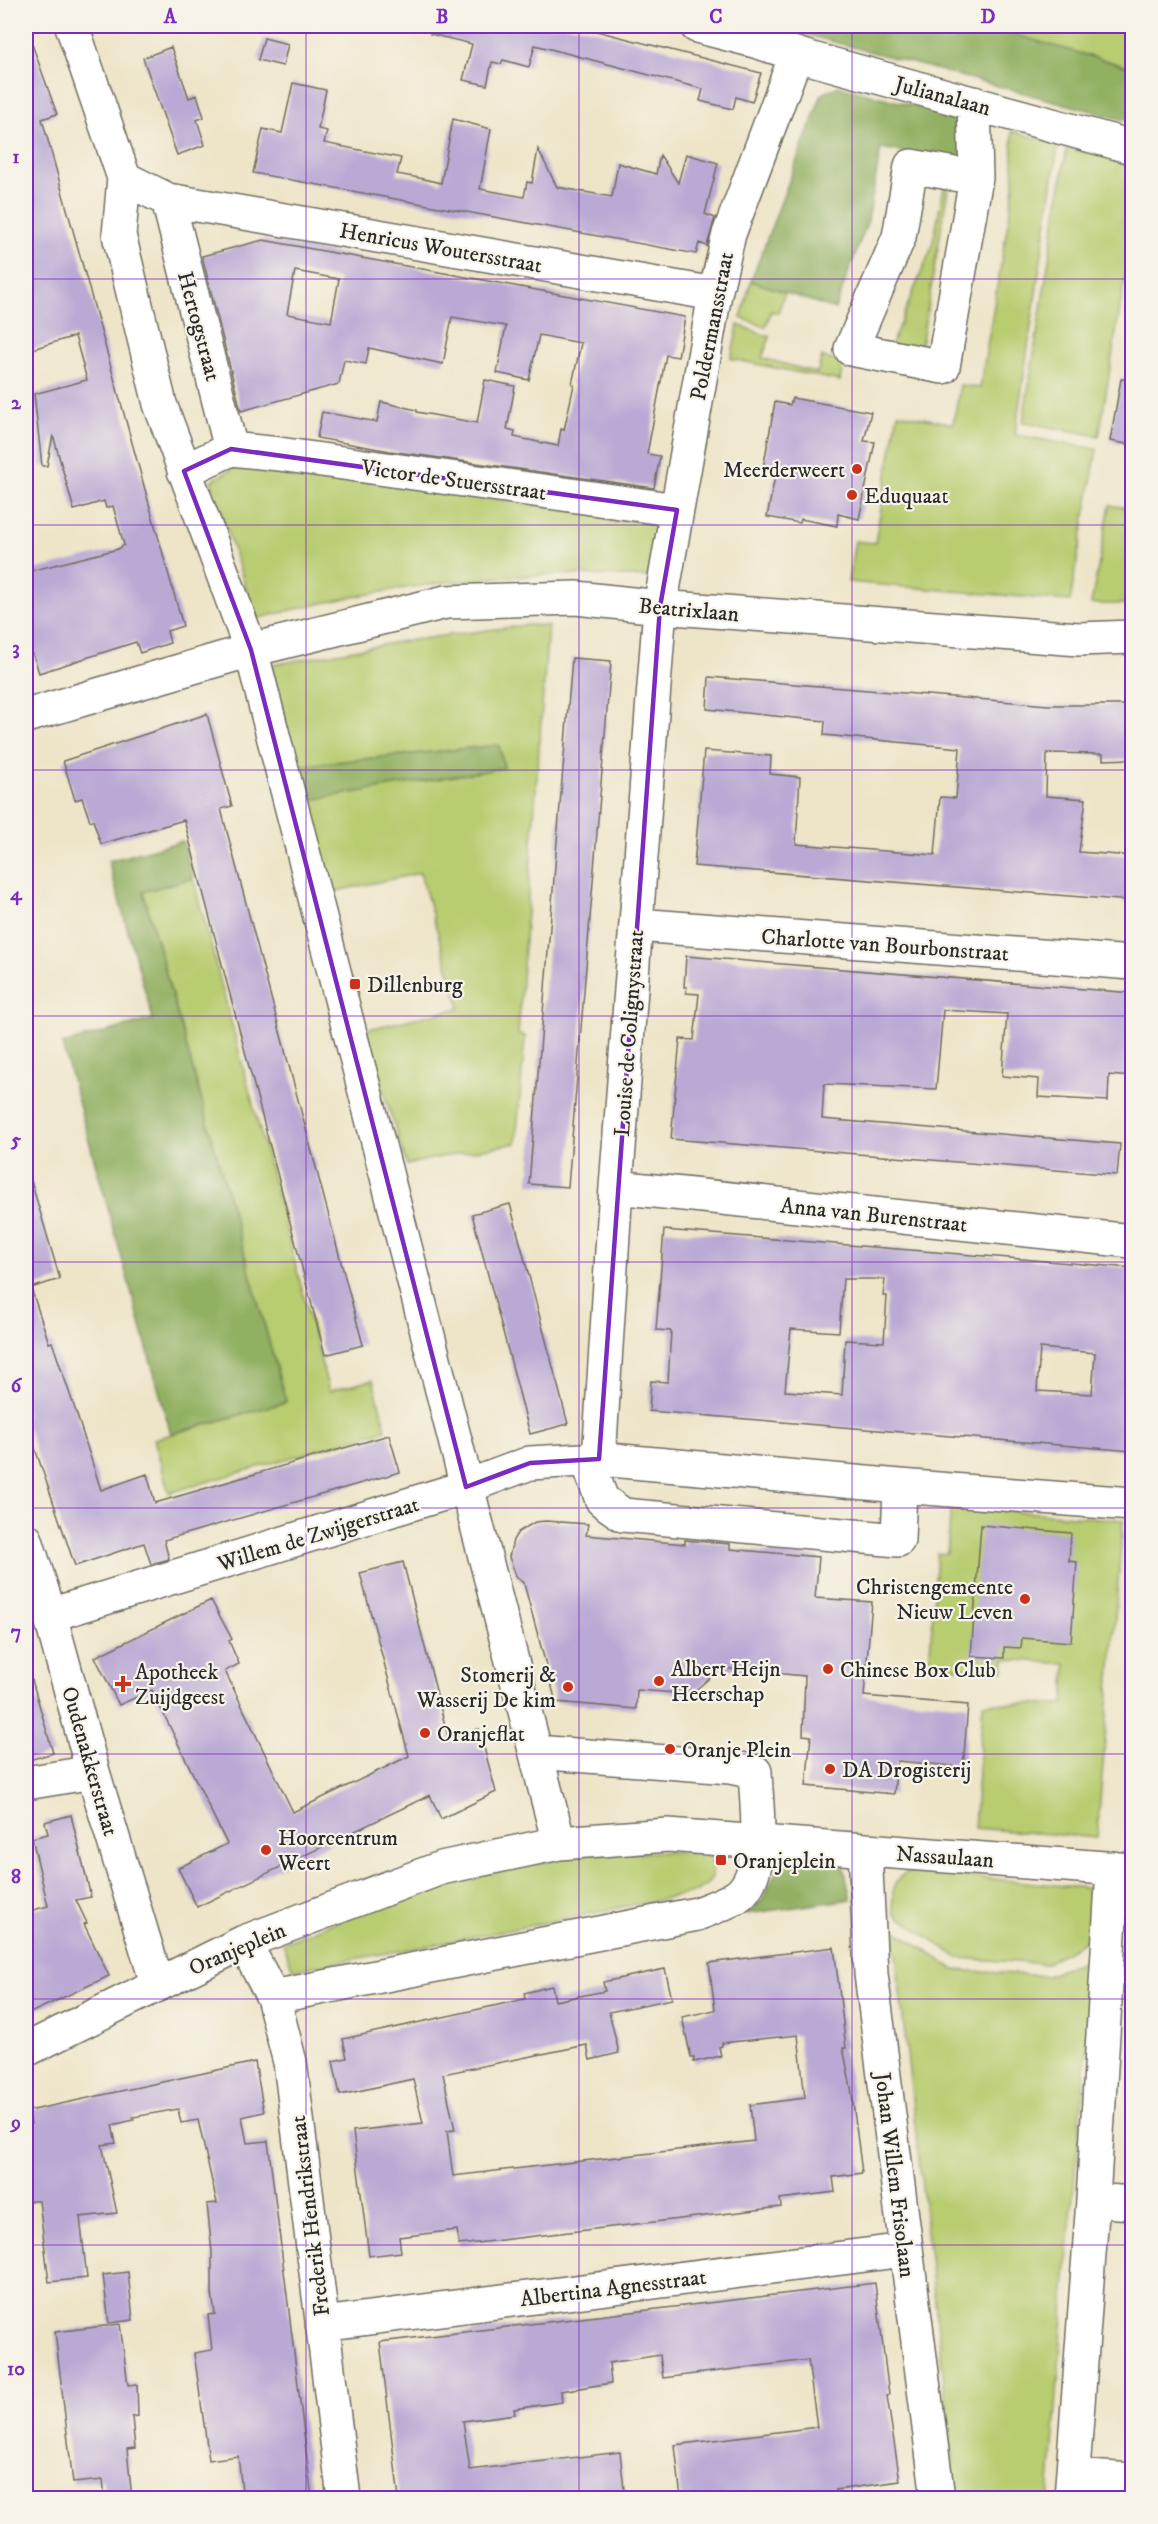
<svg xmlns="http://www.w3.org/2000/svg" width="1158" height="2524" font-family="'IM FELL DW Pica',serif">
	<rect width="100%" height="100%" fill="#f7f3e8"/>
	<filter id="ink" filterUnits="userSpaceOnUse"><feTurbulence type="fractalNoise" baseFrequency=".0167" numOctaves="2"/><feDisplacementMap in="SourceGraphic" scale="12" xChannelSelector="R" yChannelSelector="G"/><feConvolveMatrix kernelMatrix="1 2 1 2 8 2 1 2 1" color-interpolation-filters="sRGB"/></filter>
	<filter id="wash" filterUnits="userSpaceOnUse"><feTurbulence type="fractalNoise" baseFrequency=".008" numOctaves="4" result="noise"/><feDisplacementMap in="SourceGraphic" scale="24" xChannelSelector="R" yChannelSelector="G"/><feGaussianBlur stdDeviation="1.35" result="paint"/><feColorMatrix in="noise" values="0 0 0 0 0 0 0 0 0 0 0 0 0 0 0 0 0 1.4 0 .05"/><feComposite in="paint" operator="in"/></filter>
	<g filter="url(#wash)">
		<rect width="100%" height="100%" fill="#eee5c9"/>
		<path fill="#b8cc70" stroke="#727c4e" stroke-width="1.5" d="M911 26H964L957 39Z
			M984 26H1132V68Z
			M1012 131 1058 144 1015 435 1097 449 1070 601 848 582 855 541 875 543 898 413 953 424 960 385 980 388 1014 187Z
			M1067 147 1132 164V234L1099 436 1023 422Z
			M944 187 948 189 920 351 891 345 932 247Z
			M751 281 785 292 778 313 771 311 766 327 741 318Z
			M738 325 770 337 762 358 817 373 822 357 843 363 840 381 731 359Z
			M245 461 657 523 649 577C613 576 576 573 540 575 445 579 348 595 256 619L211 481Z
			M1110 505 1132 509V604H1091Z
			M526 625 548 626 518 1034 525 1036 516 1143 430 1159 407 1165 364 1030 460 1008 420 873 327 893 304 801 504 768 499 745 296 766 271 665 398 642Z
			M193 878 329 1391 373 1380 386 1430 169 1493 154 1439 286 1402 143 891Z
			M951 1506 1123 1520 1097 1838 974 1828 983 1703 1064 1704 1066 1664 1005 1659 1004 1671 929 1666 937 1553 947 1554Z
			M668 1852 710 1855C715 1880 715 1880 693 1893L443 1943 293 1970 283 1943 428 1885 590 1853Z
			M908 1871 1097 1889 1094 1936 1045 1964 958 1958 894 1913C892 1894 890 1882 908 1871Z
			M893 1929 955 1970 1047 1976 1096 1955 1069 2237 1049 2498H957Z"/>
		<path fill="#92b062" stroke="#5e6e46" stroke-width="1.5" d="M794 26H911L957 39 964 26H984L1132 68V122L793 31Z
			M839 86 967 120 965 162 881 148 868 220 835 309 751 281 822 94Z
			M499 745 504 768 304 801 296 766Z
			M183 841 193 878 143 892 286 1402 171 1434 62 1044 153 1019 108 861Z
			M790 1861 843 1863 851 1899 746 1914 763 1899 779 1866Z"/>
		<g id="blocks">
			<path fill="#baa9d4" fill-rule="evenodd" d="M431 26H577L761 73 752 102 736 97 733 109 700 101 703 89 535 45 529 67 503 60 501 64 492 62 487 85 463 80 472 44 430 34Z
				M26 33H28L57 114 42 119 183 626 167 631 170 643 140 653 136 642 39 673 33 654 26 653V572L118 549 124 545 113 506 106 508 104 501 74 510 53 435 47 466H42L34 394 87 380 75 336 26 351Z
				M264 38 288 44 283 66 258 60Z
				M171 47 189 98 197 95 204 117 197 120 205 145 177 155 143 58Z
				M293 83 326 90 318 129 327 131 324 143 401 158 397 174 419 178 441 183 453 119 491 129 480 189 524 197 527 182 532 183 538 149 557 187 612 197 618 163 656 174 660 155 678 183 686 154 718 163 705 214 715 218 707 246 699 243 696 254 253 173 263 129 282 133Z
				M263 240 685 317 678 357 666 355 647 454 660 456 654 488 390 451 317 438 322 412 377 422 381 402 417 410V412L477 423 485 380 515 386 507 429 515 431 514 437 558 446 561 429 564 430 574 385 572 384 581 343 539 335 529 380 497 373 506 326 452 317 443 364 369 348 366 364 344 360 339 384 241 411 202 256ZM295 271 339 279 331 322 287 314Z
				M1121 379 1132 380V445L1110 441Z
				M792 398 871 412 864 441 875 442 859 519 838 514 837 526 801 519 800 523 767 517 776 471 763 469 775 402 790 405Z
				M572 658 611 661 568 1187 529 1184Z
				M709 677 1048 705H1132V759L1103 760V754L1047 753 1046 796 1086 799 1079 852 1132 856V901L694 866 704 751 771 756 770 774 800 777 796 844 935 855 940 797 956 798 960 748 824 735 825 721 707 709Z
				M207 714 232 806 221 809 363 1345 325 1355 184 820 101 844 93 820 90 821 82 798 75 800 63 761Z
				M686 956 1132 993V1077L1109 1075 1108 1101 1038 1097 1039 1079 1002 1076 1007 1014 943 1010 936 1089 824 1084 822 1119 1120 1144 1117 1175 671 1139 680 1039 694 1040 699 994 686 993 687 987H684Z
				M31 1181 60 1279 31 1288 49 1343 52 1342 76 1412 101 1490 147 1474 155 1503 389 1435 400 1472 164 1540 169 1559 151 1564 144 1543 75 1566 26 1422V1182Z
				M510 1204 568 1424 530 1434 472 1214Z
				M664 1230 1132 1268V1451L649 1411 651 1381 668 1382 671 1331 656 1330ZM843 1279H885L883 1296H887L884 1342 845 1340 842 1395 785 1391 791 1329 839 1332ZM1040 1348 1095 1353 1092 1394 1037 1391Z
				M546 1521 588 1524 586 1535 685 1544V1540L730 1544V1549L819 1557 815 1598 872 1602 864 1696 968 1705 963 1767 897 1761 894 1794 806 1786 811 1736 803 1735 805 1676 721 1668 691 1694 637 1690 636 1709 556 1702 524 1584 516 1576 509 1557 513 1540 518 1532 535 1522Z
				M981 1525 1071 1533 1069 1561 1077 1562 1071 1642 1022 1638 1021 1648 1004 1647V1658L971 1656Z
				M403 1562 448 1737 479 1729 496 1792 441 1819 430 1795 197 1907 178 1868 227 1844 152 1690 119 1705 95 1657 211 1600 232 1639 229 1641 239 1664 225 1671 293 1812 409 1756 360 1573Z
				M32 1680 53 1753 26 1761V1681Z
				M71 1815 91 1897 76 1900 87 1923 84 1924 109 1976 26 2015V1912L48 1906 32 1838 48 1834 45 1822Z
				M834 1947 846 2048H843L851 2087 862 2173 833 2177 835 2192 780 2199 781 2207 459 2245 457 2230 399 2237 401 2252 369 2256 353 2131 423 2123 413 2079 340 2095 333 2061 347 2058 343 2039 525 1999 524 1993 552 1986 555 2001 605 1991 603 1982 665 1969 672 1999 609 2012 619 2053 590 2060 587 2045 443 2074 455 2130 447 2131 453 2176 754 2141 750 2105 805 2098 798 2035 722 2043V2046L719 2047 721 2056 694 2062V2057H691L682 2017 715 2010 709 1963Z
				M255 2062 264 2112 242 2117 247 2143 268 2141 312 2499H243L238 2456 209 2460 194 2353 212 2350 208 2315 215 2314 212 2293V2252L207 2204 217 2203 198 2120 181 2123 178 2109 133 2117 134 2120 112 2125 116 2143 102 2145 117 2213 80 2217 87 2278 49 2282 39 2201H26V2125L31 2124 28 2111Z
				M128 2272 133 2320 109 2323 103 2275Z
				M875 2283 889 2395 887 2396 900 2481 836 2490V2494L799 2499H681L675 2445 817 2427 808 2360 663 2378 660 2355 609 2363 611 2383 561 2391 562 2402 514 2409 515 2414 463 2421 470 2470 620 2452 625 2499H399L380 2342Z
				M120 2324 128 2385 137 2384 138 2416 132 2417 135 2448 127 2449 132 2499H105L103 2480 73 2483 55 2332Z"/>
		</g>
	</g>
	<g filter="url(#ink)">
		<use href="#blocks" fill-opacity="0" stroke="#6f6c62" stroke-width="1.5"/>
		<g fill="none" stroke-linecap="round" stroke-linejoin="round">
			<g stroke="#6f6c62" stroke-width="36">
				<path id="minor" d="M72 26 124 178 119 235 160 404 251 650 559 1843 668 1835 1132 1870
					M697 26 755 41 805 57 1132 147
					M974 103 976 178 943 367 851 349 899 237 911 166 976 178
					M124 178 168 200 715 294
					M168 200 231 449 184 471
					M231 449 279 454 677 510
					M26 716 251 650 446 602 576 598 660 607 1079 639 1132 637
					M637 925 1132 963
					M616 1187 1132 1241
					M587 1459 602 1500 623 1515 898 1540 900 1486
					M599 1459 616 1187 660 607 715 294 729 234 796 55
					M26 1540 50 1615 93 1772 157 1983
					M50 1615 466 1487 530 1463 599 1459 900 1486 1132 1504
					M26 1783 93 1772
					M865 1850 871 1974 938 2498
					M244 1942 273 1997 290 2062 344 2498
					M273 1997 697 1914C710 1909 724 1904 736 1897 768 1876 756 1804 755 1772L730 1767 536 1752
					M26 2050 244 1942 441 1868 559 1843
					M1093 2200 1132 2203
					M322 2324 905 2250
					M1073 2476 1132 2480
					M1071 2498 1093 2200 1113 1868"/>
			</g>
			<use href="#minor" stroke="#fff" stroke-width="33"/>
		</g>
	</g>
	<path fill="none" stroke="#7b2cbf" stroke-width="4.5" stroke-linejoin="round" d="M231 449 677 510 660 607 599 1459 530 1463 466 1487 251 650 184 471Z"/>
	<path fill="none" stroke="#7b2cbf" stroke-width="1.5" stroke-opacity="0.55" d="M306 26V2498M579 26V2498M852 26V2498M26 279H1132M26 525H1132M26 770H1132M26 1016H1132M26 1262H1132M26 1508H1132M26 1754H1132M26 1999H1132M26 2245H1132"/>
	<g fill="#c8321e" stroke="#f7f3e8" stroke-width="2">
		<circle cx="857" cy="469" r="6"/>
		<circle cx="852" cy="495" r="6"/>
		<rect x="349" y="978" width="12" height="12" rx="3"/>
		<circle cx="1025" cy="1599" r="6"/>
		<circle cx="828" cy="1669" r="6"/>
		<circle cx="659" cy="1681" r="6"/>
		<path d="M120 1675h6v6h6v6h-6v6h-6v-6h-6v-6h6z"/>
		<circle cx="568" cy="1687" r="6"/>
		<circle cx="425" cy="1733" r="6"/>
		<circle cx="670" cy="1749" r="6"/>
		<circle cx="830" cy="1769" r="6"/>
		<circle cx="266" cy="1850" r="6"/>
		<rect x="715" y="1854" width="12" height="12" rx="3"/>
	</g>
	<g text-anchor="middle" stroke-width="4.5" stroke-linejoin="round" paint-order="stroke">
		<g font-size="22" fill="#2b2b2b" stroke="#f7f3e8">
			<text transform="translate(943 95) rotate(15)" y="8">Julianalaan</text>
			<text transform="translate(441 247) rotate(10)" y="8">Henricus Woutersstraat</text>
			<text transform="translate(200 326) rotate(75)" y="8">Hertogstraat</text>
			<text transform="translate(711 326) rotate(-79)" y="8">Poldermansstraat</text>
			<text transform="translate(454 479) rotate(8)" y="8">Victor de Stuersstraat</text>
			<text transform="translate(689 609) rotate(5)" y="8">Beatrixlaan</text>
			<text transform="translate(885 944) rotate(4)" y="8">Charlotte van Bourbonstraat</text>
			<text transform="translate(628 1033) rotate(-86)" y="8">Louise de Colignystraat</text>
			<text transform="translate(874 1214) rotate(6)" y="8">Anna van Burenstraat</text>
			<text transform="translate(318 1533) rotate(-17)" y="8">Willem de Zwijgerstraat</text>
			<text transform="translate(91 1761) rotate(74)" y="8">Oudenakkerstraat</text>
			<text transform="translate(945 1856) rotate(4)" y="8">Nassaulaan</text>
			<text transform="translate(237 1948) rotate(-23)" y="8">Oranjeplein</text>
			<text transform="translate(896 2175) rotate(83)" y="8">Johan Willem Frisolaan</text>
			<text transform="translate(309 2216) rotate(-97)" y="8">Frederik Hendrikstraat</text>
			<text transform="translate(613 2287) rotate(-7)" y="8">Albertina Agnesstraat</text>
		</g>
		<g font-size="22" fill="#2b2b2b" stroke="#f7f3e8" text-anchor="start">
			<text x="845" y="477" text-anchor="end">Meerderweert</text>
			<text x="864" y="503">Eduquaat</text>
			<text x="367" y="992">Dillenburg</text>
			<text x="1013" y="1594" text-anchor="end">Christengemeente<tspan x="1013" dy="25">Nieuw Leven</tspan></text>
			<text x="671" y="1676">Albert Heijn<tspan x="671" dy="25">Heerschap</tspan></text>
			<text x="840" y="1677">Chinese Box Club</text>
			<text x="135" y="1679">Apotheek<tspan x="135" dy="25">Zuijdgeest</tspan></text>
			<text x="556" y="1682" text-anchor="end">Stomerij &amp;<tspan x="556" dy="25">Wasserij De kim</tspan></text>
			<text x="437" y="1741">Oranjeflat</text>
			<text x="682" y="1757">Oranje Plein</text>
			<text x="842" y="1777">DA Drogisterij</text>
			<text x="278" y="1845">Hoorcentrum<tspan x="278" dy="25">Weert</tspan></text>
			<text x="733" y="1868">Oranjeplein</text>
		</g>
	</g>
	<rect width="1158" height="2524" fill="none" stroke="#f7f3e8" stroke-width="66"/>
	<rect x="33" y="33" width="1092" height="2458" fill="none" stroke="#7b2cbf" stroke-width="2"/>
	<g font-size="20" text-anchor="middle" font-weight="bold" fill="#7b2cbf">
		<text x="170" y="23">A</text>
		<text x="442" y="23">B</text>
		<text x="716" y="23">C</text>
		<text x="988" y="23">D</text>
		<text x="16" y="163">1</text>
		<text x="16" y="409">2</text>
		<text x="16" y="654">3</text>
		<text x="16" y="900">4</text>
		<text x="16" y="1146">5</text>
		<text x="16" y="1392">6</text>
		<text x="16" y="1638">7</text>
		<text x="16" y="1883">8</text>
		<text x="16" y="2129">9</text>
		<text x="16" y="2375">10</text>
	</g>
</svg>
